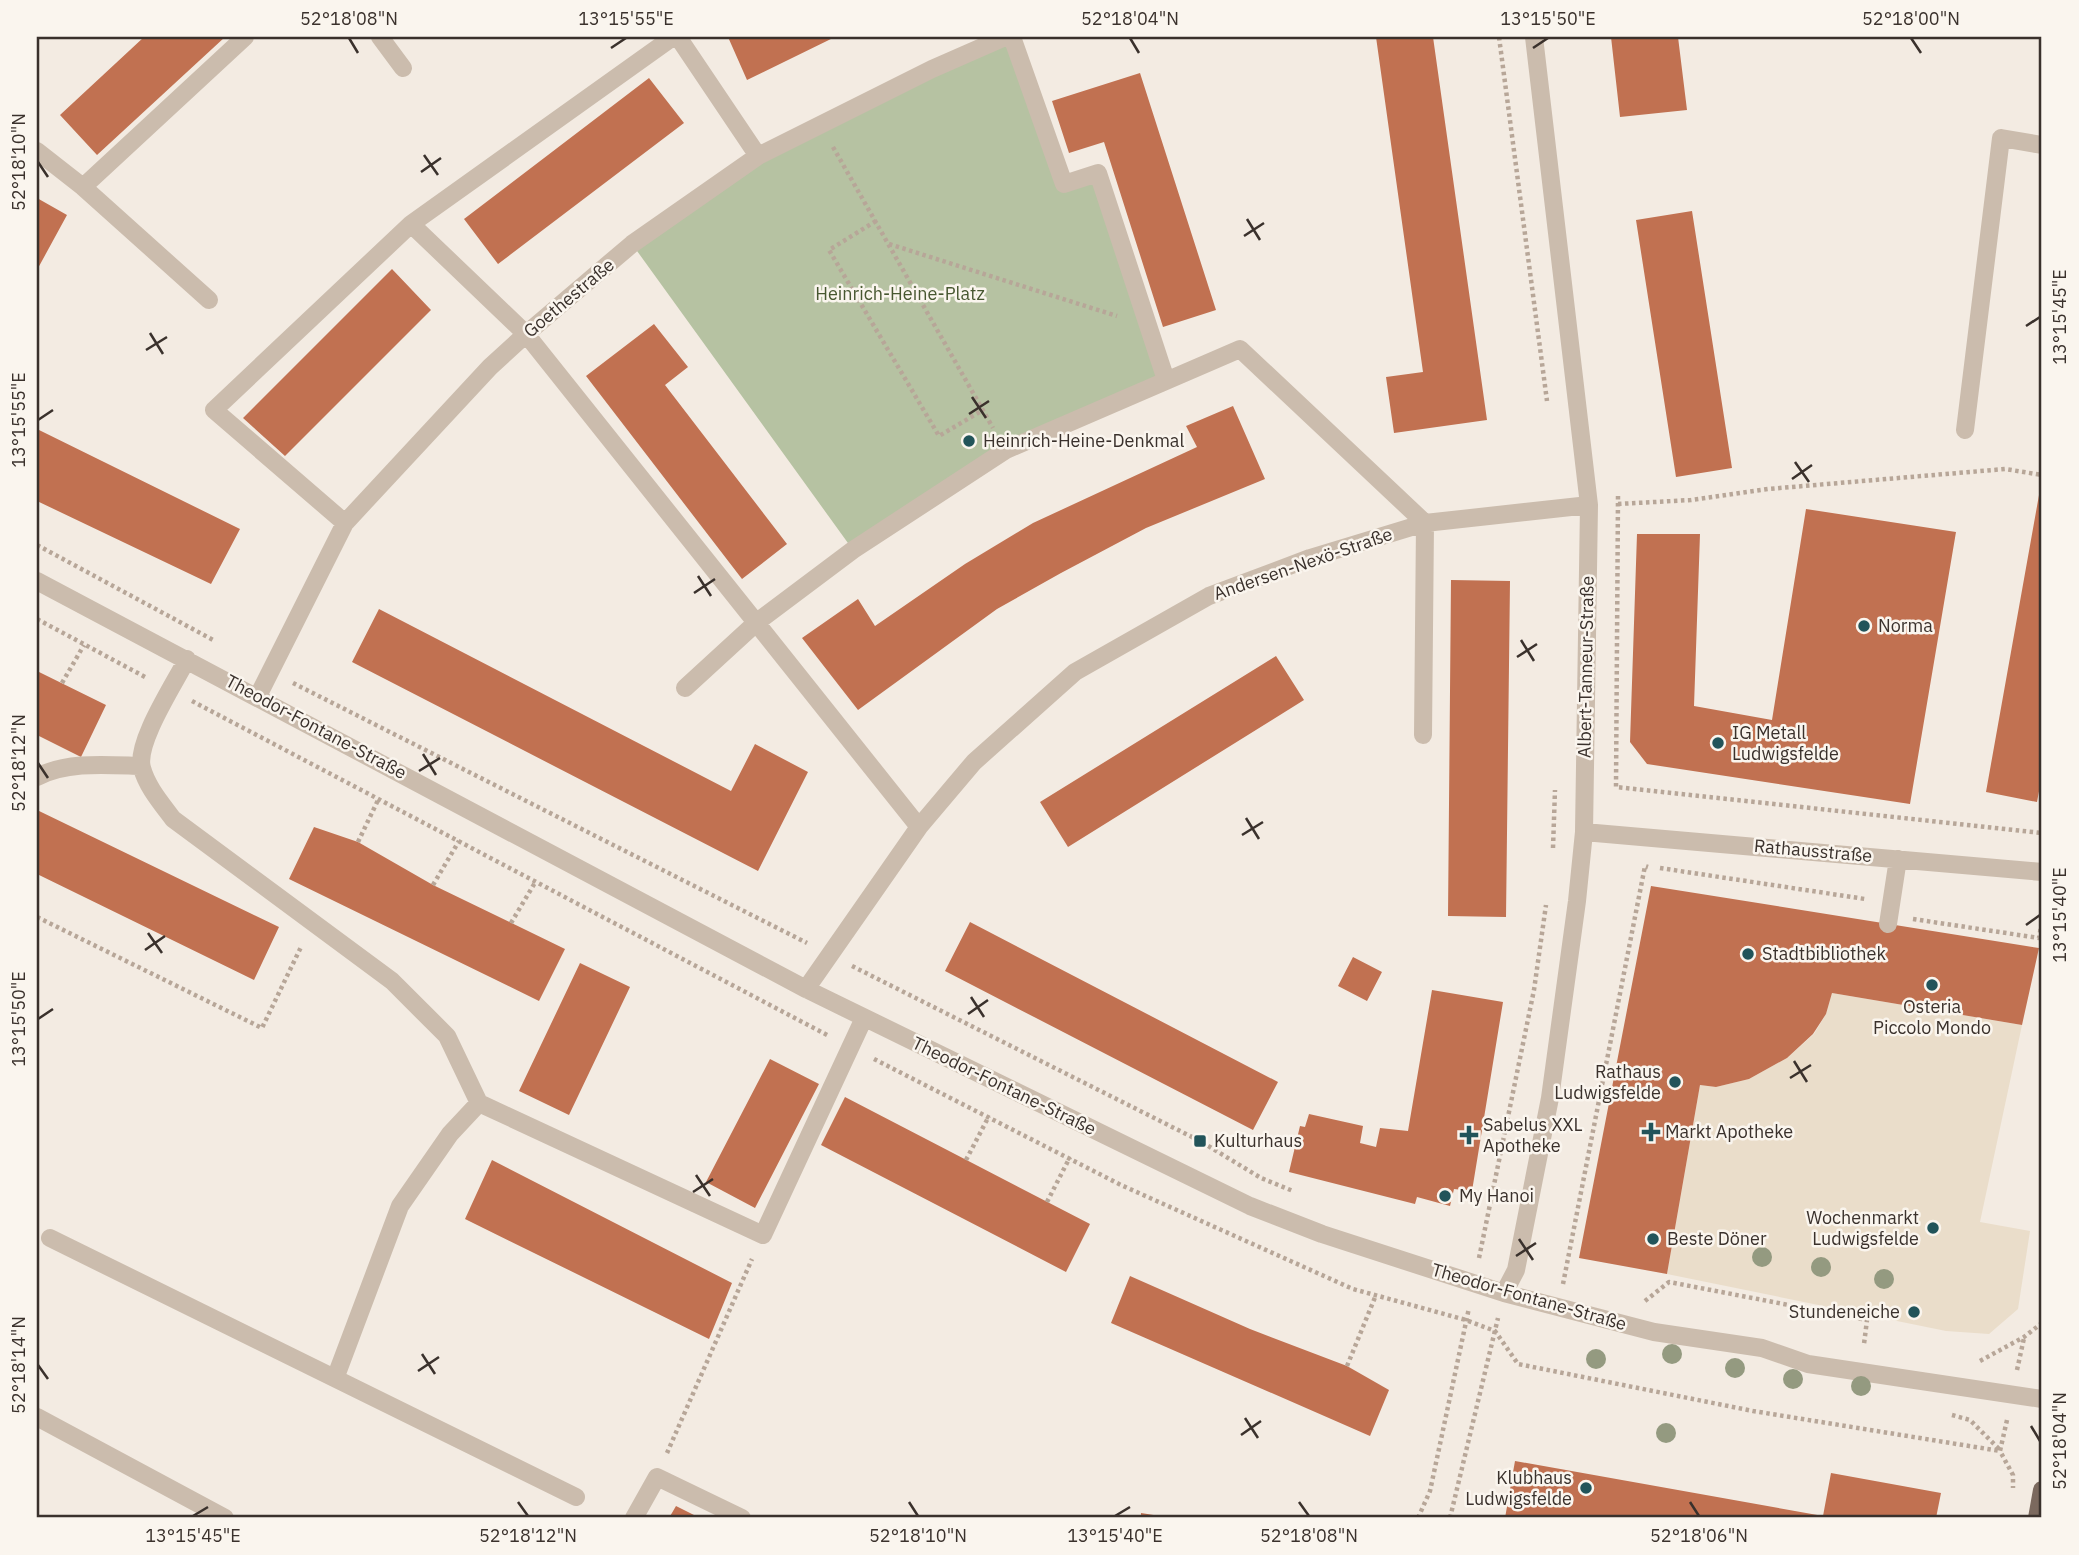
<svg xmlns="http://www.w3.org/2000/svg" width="2079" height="1555" font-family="'IBM Plex Sans',sans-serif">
	<rect width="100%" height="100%" fill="#f3ebe2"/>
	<path fill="#b6c2a2" d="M1005 37 1064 184 1098 173 1166 380 1006 450 853 550 632 244 758 156Z"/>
	<path fill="#eaddca" d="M1832 993 2022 1025 1980 1222 2030 1231 2018 1309 1989 1334 1946 1331 1667 1274 1700 1085 1716 1087 1749 1079 1787 1058 1814 1034 1826 1014Z"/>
	<path fill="#c17151" d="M144 37H225L97 155 60 115Z
		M728 37H835L747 80Z
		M1376 37H1433L1487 420 1394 433 1386 377 1423 372Z
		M1611 37H1678L1687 110 1620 117Z
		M1140 73 1216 310 1163 327 1104 142 1069 153 1052 101Z
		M649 78 684 123 498 264 464 219Z
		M37 198 67 215 37 270Z
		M1692 211 1732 468 1676 477 1636 220Z
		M392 269 431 310 285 456 243 418Z
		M654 324 688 367 665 385 787 544 742 579 586 376Z
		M1233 406 1265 479 1146 528 1061 573 997 609 858 710 802 638 858 599 875 626 965 564 1033 523 1197 447 1186 426Z
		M37 429 240 529 211 584 37 501Z
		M2039 495 2042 496V775L2037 802 1986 792Z
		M1806 509 1956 532 1910 804 1647 764 1630 742 1637 534H1700L1694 706 1772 720Z
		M1451 580 1510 581 1506 917 1448 916Z
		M379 609 731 791 755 744 808 772 758 871 352 662Z
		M1276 656 1304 700 1068 847 1040 802Z
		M37 671 106 705 81 757 37 735Z
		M37 810 279 927 254 980 37 874Z
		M314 827 358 842 433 885 565 949 539 1001 289 879Z
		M1651 886 2039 948 2022 1025 1832 993 1826 1014 1813 1034 1787 1058 1749 1079 1716 1087 1700 1085 1667 1274 1579 1258Z
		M970 922 1278 1082 1253 1130 945 971Z
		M1353 957 1382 972 1367 1001 1338 986Z
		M580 963 630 987 569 1115 519 1091Z
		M1432 990 1503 1002 1472 1191 1454 1189 1450 1206 1417 1197 1415 1204 1289 1172 1300 1126 1305 1127 1309 1114 1363 1126 1360 1143 1376 1147 1380 1128 1408 1131Z
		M770 1059 819 1084 755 1208 706 1182Z
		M845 1097 1090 1224 1066 1272 821 1145Z
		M492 1160 732 1283 709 1339 465 1219Z
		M1130 1276 1250 1329 1347 1366 1389 1390 1370 1436 1111 1323Z
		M1515 1461 1823 1516 1831 1473 1941 1493 1936 1518H1505Z
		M676 1506 700 1518H669Z
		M1141 1513 1166 1517V1518H1141Z"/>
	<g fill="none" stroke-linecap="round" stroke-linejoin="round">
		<path stroke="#b7a698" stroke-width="4.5" stroke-dasharray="3.5 3.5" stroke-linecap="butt" d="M1499 37 1547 401
			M833 147 993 428
			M876 221 829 250 939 436 983 410
			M889 244 1117 316
			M1618 496 1616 787 2042 833
			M1618 504 1691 500 1768 489 2005 469 2042 475
			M37 545 215 641
			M37 619 147 678
			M62 683 84 645
			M293 683 807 943
			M192 701 829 1036
			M358 842 379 798
			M1553 848 1555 790
			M1660 868 1865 899
			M433 885 459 841
			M37 917 262 1028 301 947
			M1913 919 2039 938 2042 920
			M511 923 536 881
			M852 966 1200 1141 1261 1178 1293 1191
			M874 1059 1121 1185 1353 1289 1466 1320 1495 1331 1518 1364 1753 1411 2000 1451
			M966 1160 989 1116
			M1047 1202 1070 1157
			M1479 1258 1534 990 1546 905
			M1563 1284 1645 866 1648 867
			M1645 1301 1669 1282 1867 1320 1864 1344
			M1980 1361 2024 1337 2042 1323
			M1347 1366 1376 1295
			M2017 1370 2024 1338
			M1952 1415 1970 1420 2000 1450
			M2007 1420 2000 1451 2013 1475V1488
			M667 1453 752 1259
			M1418 1518 1430 1491 1469 1308
			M1450 1518 1498 1318"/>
		<path stroke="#cbbcad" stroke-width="18" d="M380 37 403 68
			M678 37 758 156
			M1012 37 1064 184 1098 173 1166 380
			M37 151 83 187 209 300
			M83 187 245 37
			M411 224 526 334 919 827
			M1965 430 2001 138 2042 145
			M345 523 214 410 411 224 673 37
			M37 581 806 989 1250 1206 1322 1234 1504 1293 1654 1332 1762 1348 1808 1364 2042 1399
			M187 659C175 683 135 743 142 768 147 787 162 804 173 819L392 981 447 1036 479 1103 763 1235 864 1018
			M685 688 757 622 853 550 1006 450 1240 349 1425 523 1423 735
			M258 696 345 523 490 367 526 334 632 244 758 156 932 69 1005 37
			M37 777C67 761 108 765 141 766
			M1584 832 2042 872
			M1888 924 1898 859
			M806 989 919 827 974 762 1075 672 1209 596 1310 558 1425 523 1589 505
			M50 1238 576 1497
			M1504 1293 1516 1270 1550 1098 1577 901 1584 832 1589 505 1534 37
			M336 1376 400 1206 450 1134 479 1103
			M37 1417 225 1518
			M634 1518 657 1477 742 1518"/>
		<path stroke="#7b695e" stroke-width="18" d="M2037 1518 2042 1490"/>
	</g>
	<g fill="#949a80">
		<circle cx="1762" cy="1257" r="10"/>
		<circle cx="1821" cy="1267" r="10"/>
		<circle cx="1884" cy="1279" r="10"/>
		<circle cx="1672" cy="1354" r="10"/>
		<circle cx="1596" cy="1359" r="10"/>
		<circle cx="1735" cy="1368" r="10"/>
		<circle cx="1793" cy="1379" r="10"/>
		<circle cx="1861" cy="1386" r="10"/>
		<circle cx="1666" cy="1433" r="10"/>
	</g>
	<path fill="none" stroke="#3a312c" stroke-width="2.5" d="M349 38 358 53M1130 38 1139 53M1911 38 1921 53M611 48 626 38M1533 48 1548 38M424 155 438 175M38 162 48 177M421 172 441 158M1247 219 1260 240M1244 236 1264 223M2026 326 2040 317M150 333 163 354M146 350 167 337M972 397 986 418M969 414 989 401M38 420 53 410M1795 462 1809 482M1792 479 1812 465M698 576 711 596M694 593 715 579M1521 640 1534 661M1517 657 1537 644M423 754 436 775M38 763 48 778M419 771 440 758M1246 818 1259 839M1242 835 1263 822M2026 925 2040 915M148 933 162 953M145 950 165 936M971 997 984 1017M968 1014 988 1000M38 1019 53 1009M1794 1061 1807 1082M1790 1078 1811 1065M696 1175 710 1196M693 1192 713 1179M1519 1239 1533 1260M1516 1256 1536 1243M422 1354 435 1374M38 1365 48 1379M418 1371 439 1357M1245 1418 1258 1438M2031 1426 2040 1441M1241 1435 1261 1421M518 1502 528 1516M909 1502 918 1516M1299 1502 1309 1516M1690 1502 1699 1516M193 1516 208 1507M1115 1516 1130 1507"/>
	<g fill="#22545a" stroke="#faf5ee" stroke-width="2.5">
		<circle cx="969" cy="441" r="7"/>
		<circle cx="1864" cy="626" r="7"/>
		<circle cx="1718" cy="743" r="7"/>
		<circle cx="1748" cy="954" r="7"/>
		<circle cx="1932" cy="985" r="7"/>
		<circle cx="1675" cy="1082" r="7"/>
		<path d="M1647.5 1121.5h7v7h7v7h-7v7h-7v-7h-7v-7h7z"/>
		<path d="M1465.5 1124.5h7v7h7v7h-7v7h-7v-7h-7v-7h7z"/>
		<rect x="1193" y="1134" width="14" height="14" rx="3.5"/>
		<circle cx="1445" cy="1196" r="7"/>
		<circle cx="1933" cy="1228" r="7"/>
		<circle cx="1653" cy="1239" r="7"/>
		<circle cx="1914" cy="1312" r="7"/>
		<circle cx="1586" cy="1488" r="7"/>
	</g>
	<g text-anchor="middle" stroke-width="5" stroke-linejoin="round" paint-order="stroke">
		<g font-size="18" fill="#475730" stroke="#faf5ee">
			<text x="900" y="300">Heinrich-Heine-Platz</text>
		</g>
		<g font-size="18" fill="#3a312c" stroke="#faf5ee">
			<text transform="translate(569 298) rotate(-40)" y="6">Goethestraße</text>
			<text transform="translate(1303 564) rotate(-19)" y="6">Andersen-Nexö-Straße</text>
			<text transform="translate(1586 667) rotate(-89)" y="6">Albert-Tanneur-Straße</text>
			<text transform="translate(316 727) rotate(28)" y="6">Theodor-Fontane-Straße</text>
			<text transform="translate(1813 851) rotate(5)" y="6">Rathausstraße</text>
			<text transform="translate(1004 1086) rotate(26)" y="6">Theodor-Fontane-Straße</text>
			<text transform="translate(1529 1297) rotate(16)" y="6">Theodor-Fontane-Straße</text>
		</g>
		<g font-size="18" fill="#3a312c" stroke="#faf5ee" text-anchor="start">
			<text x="983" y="447">Heinrich-Heine-Denkmal</text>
			<text x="1878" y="632">Norma</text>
			<text x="1732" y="739">IG Metall<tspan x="1732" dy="21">Ludwigsfelde</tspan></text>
			<text x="1762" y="960">Stadtbibliothek</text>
			<text x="1932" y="1013" text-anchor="middle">Osteria<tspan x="1932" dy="21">Piccolo Mondo</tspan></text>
			<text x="1661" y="1078" text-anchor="end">Rathaus<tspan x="1661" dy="21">Ludwigsfelde</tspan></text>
			<text x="1483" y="1131">Sabelus XXL<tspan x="1483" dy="21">Apotheke</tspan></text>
			<text x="1665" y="1138">Markt Apotheke</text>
			<text x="1214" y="1147">Kulturhaus</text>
			<text x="1459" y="1202">My Hanoi</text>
			<text x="1919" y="1224" text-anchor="end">Wochenmarkt<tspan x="1919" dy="21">Ludwigsfelde</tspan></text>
			<text x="1667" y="1245">Beste Döner</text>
			<text x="1900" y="1318" text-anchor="end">Stundeneiche</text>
			<text x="1572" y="1484" text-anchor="end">Klubhaus<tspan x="1572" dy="21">Ludwigsfelde</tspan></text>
		</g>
	</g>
	<rect width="2079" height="1555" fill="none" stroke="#faf5ee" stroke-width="77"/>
	<rect x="38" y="38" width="2002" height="1478" fill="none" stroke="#3a312c" stroke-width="2.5"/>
	<g font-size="18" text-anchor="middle" fill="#3a312c">
		<text x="349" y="25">52°18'08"N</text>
		<text x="626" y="25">13°15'55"E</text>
		<text x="1130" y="25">52°18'04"N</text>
		<text x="1548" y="25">13°15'50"E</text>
		<text x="1911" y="25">52°18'00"N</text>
		<text transform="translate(19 162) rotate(-90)" y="6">52°18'10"N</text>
		<text transform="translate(2060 317) rotate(-90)" y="6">13°15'45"E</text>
		<text transform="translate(19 420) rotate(-90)" y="6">13°15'55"E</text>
		<text transform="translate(19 763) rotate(-90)" y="6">52°18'12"N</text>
		<text transform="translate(2060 915) rotate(-90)" y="6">13°15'40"E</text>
		<text transform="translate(19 1019) rotate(-90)" y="6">13°15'50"E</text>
		<text transform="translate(19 1365) rotate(-90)" y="6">52°18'14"N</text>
		<text transform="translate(2060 1441) rotate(-90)" y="6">52°18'04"N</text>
		<text x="193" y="1542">13°15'45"E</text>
		<text x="528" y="1542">52°18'12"N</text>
		<text x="918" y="1542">52°18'10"N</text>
		<text x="1115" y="1542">13°15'40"E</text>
		<text x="1309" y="1542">52°18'08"N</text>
		<text x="1699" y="1542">52°18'06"N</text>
	</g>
</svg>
